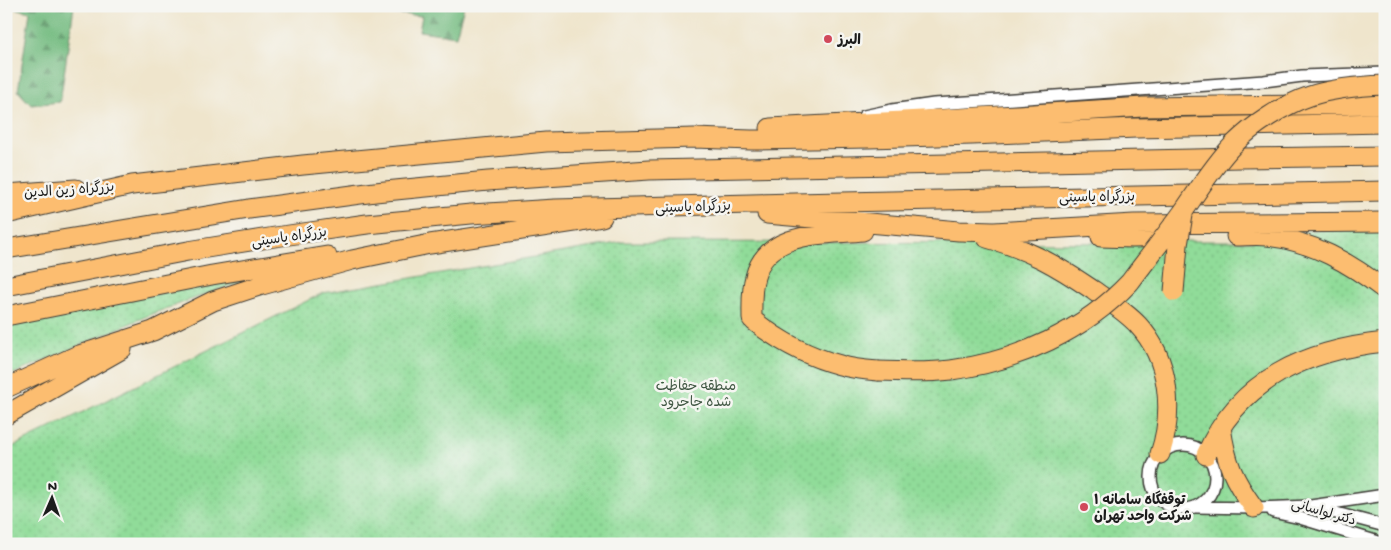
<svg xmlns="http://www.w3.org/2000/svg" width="1391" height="550" font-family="'Gochi Hand','Playpen Sans Arabic',sans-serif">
	<defs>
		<pattern id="forest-firs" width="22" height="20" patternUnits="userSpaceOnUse" patternTransform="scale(1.25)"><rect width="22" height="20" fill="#74bc81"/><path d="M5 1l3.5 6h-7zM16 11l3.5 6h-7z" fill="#5e9869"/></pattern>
		<pattern id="park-dots" width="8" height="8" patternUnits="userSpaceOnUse" patternTransform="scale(1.25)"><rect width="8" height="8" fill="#90dc99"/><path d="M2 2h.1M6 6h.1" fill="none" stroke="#7cbc83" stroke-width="1.8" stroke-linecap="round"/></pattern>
	</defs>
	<rect width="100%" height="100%" fill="#f6f6f2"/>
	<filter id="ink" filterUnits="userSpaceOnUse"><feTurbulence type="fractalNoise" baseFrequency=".02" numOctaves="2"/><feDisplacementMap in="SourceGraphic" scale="10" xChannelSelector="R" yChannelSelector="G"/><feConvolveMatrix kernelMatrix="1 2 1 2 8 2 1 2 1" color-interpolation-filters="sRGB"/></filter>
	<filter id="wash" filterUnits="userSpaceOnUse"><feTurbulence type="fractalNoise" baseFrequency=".0096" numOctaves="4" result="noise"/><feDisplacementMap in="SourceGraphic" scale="20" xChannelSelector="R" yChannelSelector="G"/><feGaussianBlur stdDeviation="1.12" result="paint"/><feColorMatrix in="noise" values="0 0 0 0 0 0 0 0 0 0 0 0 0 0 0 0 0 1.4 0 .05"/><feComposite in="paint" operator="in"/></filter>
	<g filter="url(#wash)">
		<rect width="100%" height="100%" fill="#efe5cc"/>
		<path fill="url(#forest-firs)" stroke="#486c4e" d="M74 6 60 102 31 105 18 91 30 12 6 6Z
			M390 6H464L456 36 419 31 422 16 388 13Z"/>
		<path fill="url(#park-dots)" stroke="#567c5a" d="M1385 228V544H6V450L323 293 623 242 1165 243 1166 241H1255L1262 232Z
			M302 265 223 288 154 313 6 377V323Z"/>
	</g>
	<g filter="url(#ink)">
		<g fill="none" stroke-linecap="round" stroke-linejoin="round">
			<g stroke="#3c3a36" stroke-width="14">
				<path id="minor" d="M864 116 892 110 934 104 1000 100 1264 81 1302 76 1385 73
					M1151 477a32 32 0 1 1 64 0a32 32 0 1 1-64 0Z
					M1196 507 1254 508 1311 506 1385 495
					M1317 508 1385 526
					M1273 512 1300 518 1385 544"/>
			</g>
			<g stroke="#3c3a36" stroke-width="21">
				<path id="trunk" d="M770 128 1017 115 1143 107 1385 104
					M6 194 76 189
					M6 214 132 185 303 165 546 142 694 138 751 140 869 138 972 135 1136 128 1385 123
					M767 214 959 231 994 232 1134 224 1385 222
					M1236 236C1246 236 1257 235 1267 236 1312 241 1350 263 1385 290
					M1101 237 1132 238 1176 237
					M987 238C1030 250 1056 265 1093 290 1108 301 1125 311 1138 325 1170 359 1174 412 1160 454
					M6 249 249 209 375 192 488 181 649 170 1242 158 1385 156
					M6 286 188 251 275 237 367 224 471 214 555 209 794 203 1385 191
					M6 316 212 275 327 256
					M752 319C752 305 751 290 755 277 767 230 825 235 863 231
					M754 321C779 341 809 357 840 365 852 369 865 370 878 371
					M6 388 76 356 153 331 213 301 262 285 352 260 430 244 581 221 602 217
					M6 415 122 349
					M1221 427C1226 463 1233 479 1254 508
					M1206 455C1239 379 1307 350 1385 342"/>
			</g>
			<use href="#minor" stroke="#fff" stroke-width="11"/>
			<use href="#trunk" stroke="#fcbd6f" stroke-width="19"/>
			<g stroke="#3c3a36" stroke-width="21" stroke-linecap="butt">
				<path id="trunk-bridge" d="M1174 292 1178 245 1183 215
					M878 371C902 372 927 373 951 370 1018 361 1084 331 1130 282 1148 258 1166 235 1183 212 1199 189 1214 165 1233 145 1253 125 1283 105 1310 96 1334 88 1360 86 1385 85"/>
			</g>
			<use href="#trunk-bridge" stroke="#fcbd6f" stroke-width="19"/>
		</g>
	</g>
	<g fill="#d1495b" stroke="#f6f6f2" stroke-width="2">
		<circle cx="828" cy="39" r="5"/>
		<circle cx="1084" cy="507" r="5"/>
	</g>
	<g text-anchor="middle" stroke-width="5" stroke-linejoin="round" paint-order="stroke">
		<g font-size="14" font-weight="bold" fill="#1c1c1c" stroke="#f6f6f2" text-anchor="start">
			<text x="838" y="44">البرز</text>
			<text x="1094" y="504">توقفگاه سامانه ۱<tspan x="1094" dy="16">شرکت واحد تهران</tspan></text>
		</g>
		<g font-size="14" fill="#1c1c1c" stroke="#f6f6f2">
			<text transform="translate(69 189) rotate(-4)" y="5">بزرگراه زین الدین</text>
			<text transform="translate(1097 196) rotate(-1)" y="5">بزرگراه یاسینی</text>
			<text transform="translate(693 206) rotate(-2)" y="5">بزرگراه یاسینی</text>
			<text transform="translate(289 236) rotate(-8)" y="5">بزرگراه یاسینی</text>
			<text transform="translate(1324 511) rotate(16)" y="5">دکتر لواسانی</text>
		</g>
		<g font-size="14" fill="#3f5642" stroke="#f6f6f2">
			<text x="696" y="390">منطقه حفاظت<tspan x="696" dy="16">شده جاجرود</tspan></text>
		</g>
	</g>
	<rect width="1391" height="550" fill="none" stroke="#f6f6f2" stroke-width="25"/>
	<g transform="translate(52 498) rotate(2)" stroke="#f6f6f2" stroke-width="4" paint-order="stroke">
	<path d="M0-4L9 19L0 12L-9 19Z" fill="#1c1c1c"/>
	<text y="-8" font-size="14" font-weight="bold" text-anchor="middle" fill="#1c1c1c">N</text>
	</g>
</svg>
